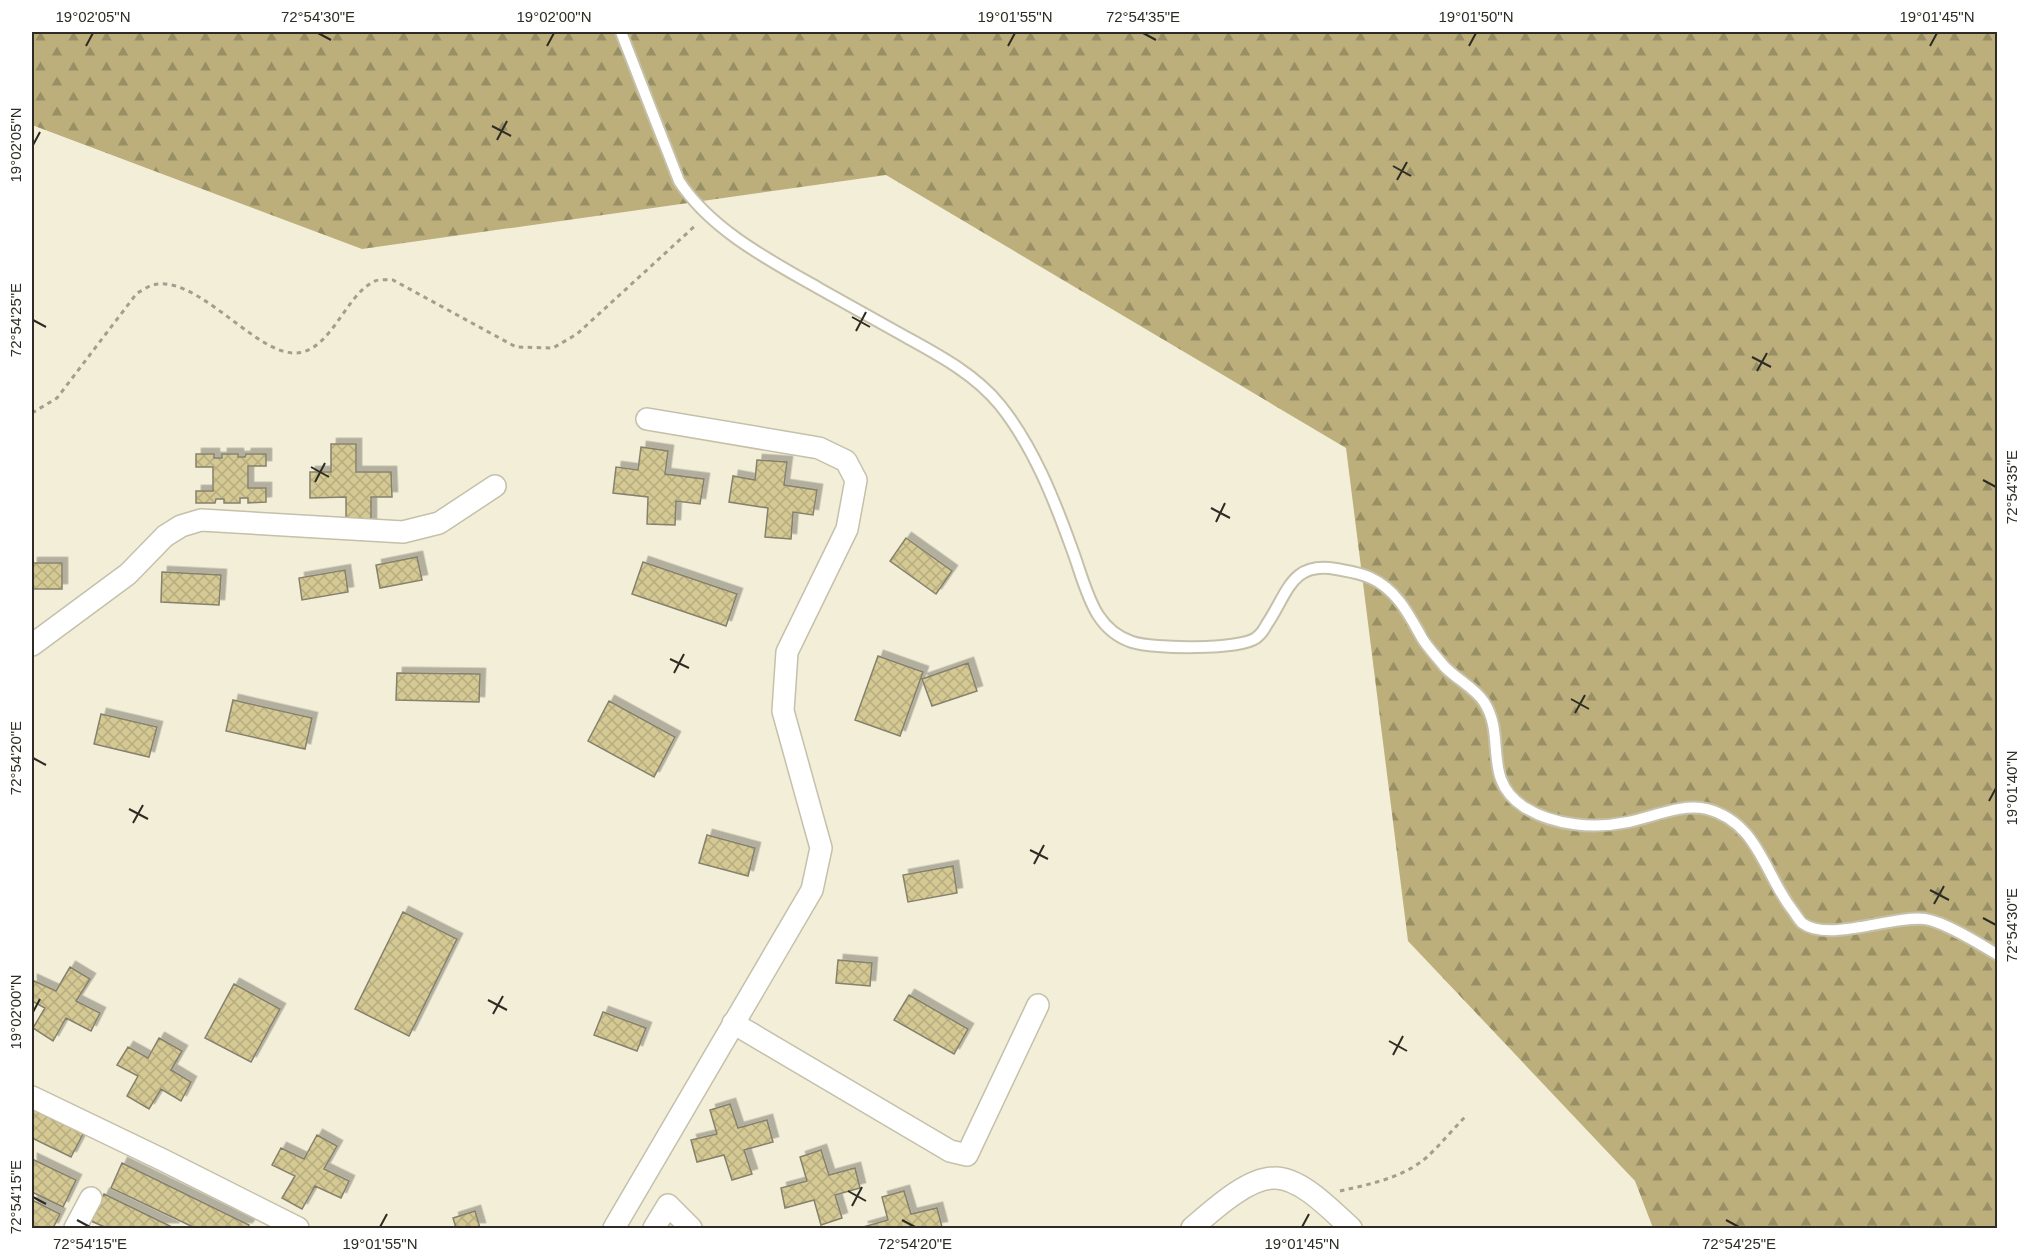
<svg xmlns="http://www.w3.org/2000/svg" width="2029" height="1260" font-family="Helvetica,sans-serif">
	<defs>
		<pattern id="forest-firs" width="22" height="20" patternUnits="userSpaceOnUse" patternTransform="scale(1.5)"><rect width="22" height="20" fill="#bcaf7b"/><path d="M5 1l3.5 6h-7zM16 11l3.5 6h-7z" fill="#998f64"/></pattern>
		<pattern id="building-cross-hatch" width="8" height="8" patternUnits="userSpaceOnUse" patternTransform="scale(1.5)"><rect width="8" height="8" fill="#d4c893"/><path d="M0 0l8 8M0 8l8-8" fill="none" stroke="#b6ac7e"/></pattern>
		<filter id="shadow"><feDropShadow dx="5.5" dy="-5.5" stdDeviation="0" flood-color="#0004"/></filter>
	</defs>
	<rect width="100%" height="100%" fill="#f3eed8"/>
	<path fill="url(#forest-firs)" d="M32 32H1997V1228H1653L1635 1181 1408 941 1346 448 886 175 362 249 32 125Z"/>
	<path fill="url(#building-cross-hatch)" stroke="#86816d" stroke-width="1.5" filter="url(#shadow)" d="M331 444H356V472H391L392 497H371V525H346V497L310 498V472H331Z
		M641 447 668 451 665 474 704 479 700 504 676 501 675 525 647 524 648 497 613 493 616 467 638 470Z
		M196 454H214V458H222V454H238V457H245L246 454H266V466H248V488H266V502L248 503V498H240V503H224V499H216L215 503H196V491H213V467H196Z
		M757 460 787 462 784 485 817 490 813 515 793 512 791 539 765 537 768 508 729 502 733 476 755 480Z
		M906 538 952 571 936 594 890 561Z
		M417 557 422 580 380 588 376 565Z
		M643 562 737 594 726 626 632 594Z
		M32 563H62V589H32Z
		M345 570 348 592 302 600 299 578Z
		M162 572 221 575 219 605 161 602Z
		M878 656 923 672 900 736 855 720Z
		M968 663 977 691 932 706 922 679Z
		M397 673 480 674 479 702 396 700Z
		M233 700 312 718 305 749 226 731Z
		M609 701 675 737 654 777 588 741Z
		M101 714 157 727 149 757 94 744Z
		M707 835 755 848 748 876 699 863Z
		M953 866 957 893 908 902 903 875Z
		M403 912 457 939 409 1036 355 1009Z
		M838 960 872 963 870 986 836 983Z
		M70 967 90 979 76 1001 100 1013 91 1031 66 1018 53 1041 33 1028 45 1008 32 1001V980L56 991Z
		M234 984 280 1009 251 1062 205 1038Z
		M909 995 968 1029 954 1054 894 1020Z
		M603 1012 646 1028 637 1051 594 1035Z
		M159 1038 182 1051 171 1070 191 1082 181 1101 161 1089 149 1109 127 1096 138 1076 117 1065 128 1047 148 1058Z
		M730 1104 738 1128 767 1120 773 1142 744 1150 752 1174 732 1180 724 1155 697 1162 691 1140 717 1134 710 1110Z
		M32 1107 84 1132 71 1157 32 1138Z
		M317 1135 337 1146 324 1169 349 1181 341 1198 315 1186 302 1209 282 1198 295 1176 272 1165 281 1148 304 1159Z
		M821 1150 829 1175 855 1168 860 1188 835 1195 842 1218 821 1225 814 1200 785 1208 781 1188 807 1181 800 1157Z
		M32 1159 76 1180 63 1207 32 1192Z
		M122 1163 249 1225 247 1228H195L111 1188Z
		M904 1191 911 1214 937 1208 942 1227 935 1228H863V1227L888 1220 882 1197Z
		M104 1194 174 1228H107L91 1221Z
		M32 1200 60 1214 53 1228H32Z
		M475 1211 480 1228H456L453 1218Z"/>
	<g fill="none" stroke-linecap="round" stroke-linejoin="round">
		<g stroke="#c5c0aa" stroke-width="14">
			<path id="service" d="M621 32 679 181C711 230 769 260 820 289 849 305 877 321 906 337 939 355 976 375 1000 405 1033 446 1054 499 1072 549 1080 570 1086 596 1098 615 1107 629 1117 637 1132 642 1153 649 1239 650 1256 638 1262 633 1263 631 1267 624 1288 593 1291 561 1336 569 1347 571 1361 573 1371 578 1397 590 1409 615 1422 638 1428 648 1437 657 1444 666 1456 679 1475 688 1484 702 1507 737 1481 779 1524 807 1554 826 1595 829 1628 822 1653 817 1682 803 1707 809 1757 822 1764 872 1791 908 1795 913 1798 919 1802 923 1829 943 1892 915 1925 919 1945 922 1980 944 1998 955"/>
		</g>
		<g stroke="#c5c0aa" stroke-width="24">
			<path id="minor" d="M32 645 128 574 165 536 181 526 201 520 403 532 439 523 495 486
				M733 1023 950 1151 967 1155 1038 1005
				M32 1097 163 1160 298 1228
				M75 1228 91 1198
				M614 1228 812 890 821 848 783 711 787 652 847 529 856 480 846 461 819 448 647 419
				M654 1228 668 1205 691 1228
				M1192 1228C1212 1211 1247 1178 1274 1178 1301 1177 1333 1212 1351 1228"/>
		</g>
		<path stroke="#a29f8e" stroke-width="3" stroke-dasharray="4.5 4.5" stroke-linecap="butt" d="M32 413 57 398 137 293C142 291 148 286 153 285 193 274 247 343 286 352 329 362 343 295 375 281 380 279 388 280 393 280L516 347 553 348 577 334 697 224
			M1340 1191C1370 1184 1403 1178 1427 1157 1441 1144 1453 1129 1466 1116"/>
		<use href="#service" stroke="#fff" stroke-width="10"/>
		<use href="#minor" stroke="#fff" stroke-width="21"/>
	</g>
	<path fill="none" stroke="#2d2b23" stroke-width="2" d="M318 33 331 40M1143 33 1156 40M86 46 93 33M547 46 554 33M1008 46 1015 33M1469 46 1476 33M1930 46 1937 33M492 126 511 136M497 140 507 121M33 145 40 132M1393 166 1411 176M1397 180 1407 162M852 317 870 327M33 320 46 327M856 331 866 312M1752 357 1771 367M1757 371 1767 353M311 467 329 477M1983 480 1996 487M315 482 325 463M1211 508 1230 518M1216 522 1225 503M670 659 689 668M674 673 684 654M1571 699 1589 709M1575 713 1585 695M33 758 46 765M1989 801 1996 788M129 809 148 819M133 823 143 805M1030 850 1048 859M1034 864 1044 845M1930 890 1949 900M1934 904 1944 886M1983 918 1996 925M488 1000 507 1010M33 1012 40 999M493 1014 503 996M1389 1041 1407 1051M1393 1055 1403 1036M848 1191 866 1201M33 1197 46 1204M852 1206 862 1187M77 1220 90 1227M902 1220 915 1227M1726 1220 1739 1227M380 1227 387 1214M1302 1227 1309 1214"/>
	<rect width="2029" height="1260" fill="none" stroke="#ffffff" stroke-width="66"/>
	<rect x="33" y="33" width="1963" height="1194" fill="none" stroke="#2d2b23" stroke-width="2"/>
	<g font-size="15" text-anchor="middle" fill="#2d2b23">
		<text x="93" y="22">19°02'05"N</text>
		<text x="318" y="22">72°54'30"E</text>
		<text x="554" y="22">19°02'00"N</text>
		<text x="1015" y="22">19°01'55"N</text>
		<text x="1143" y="22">72°54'35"E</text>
		<text x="1476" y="22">19°01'50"N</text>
		<text x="1937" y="22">19°01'45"N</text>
		<text transform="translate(16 145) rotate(-90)" y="5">19°02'05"N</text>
		<text transform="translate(16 320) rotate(-90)" y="5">72°54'25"E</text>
		<text transform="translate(2012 487) rotate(-90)" y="5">72°54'35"E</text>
		<text transform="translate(16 758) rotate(-90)" y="5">72°54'20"E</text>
		<text transform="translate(2012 788) rotate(-90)" y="5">19°01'40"N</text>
		<text transform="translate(2012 925) rotate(-90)" y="5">72°54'30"E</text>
		<text transform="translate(16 1012) rotate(-90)" y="5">19°02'00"N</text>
		<text transform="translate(16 1197) rotate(-90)" y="5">72°54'15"E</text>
		<text x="90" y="1249">72°54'15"E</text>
		<text x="380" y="1249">19°01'55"N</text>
		<text x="915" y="1249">72°54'20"E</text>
		<text x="1302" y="1249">19°01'45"N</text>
		<text x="1739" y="1249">72°54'25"E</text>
	</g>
</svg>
